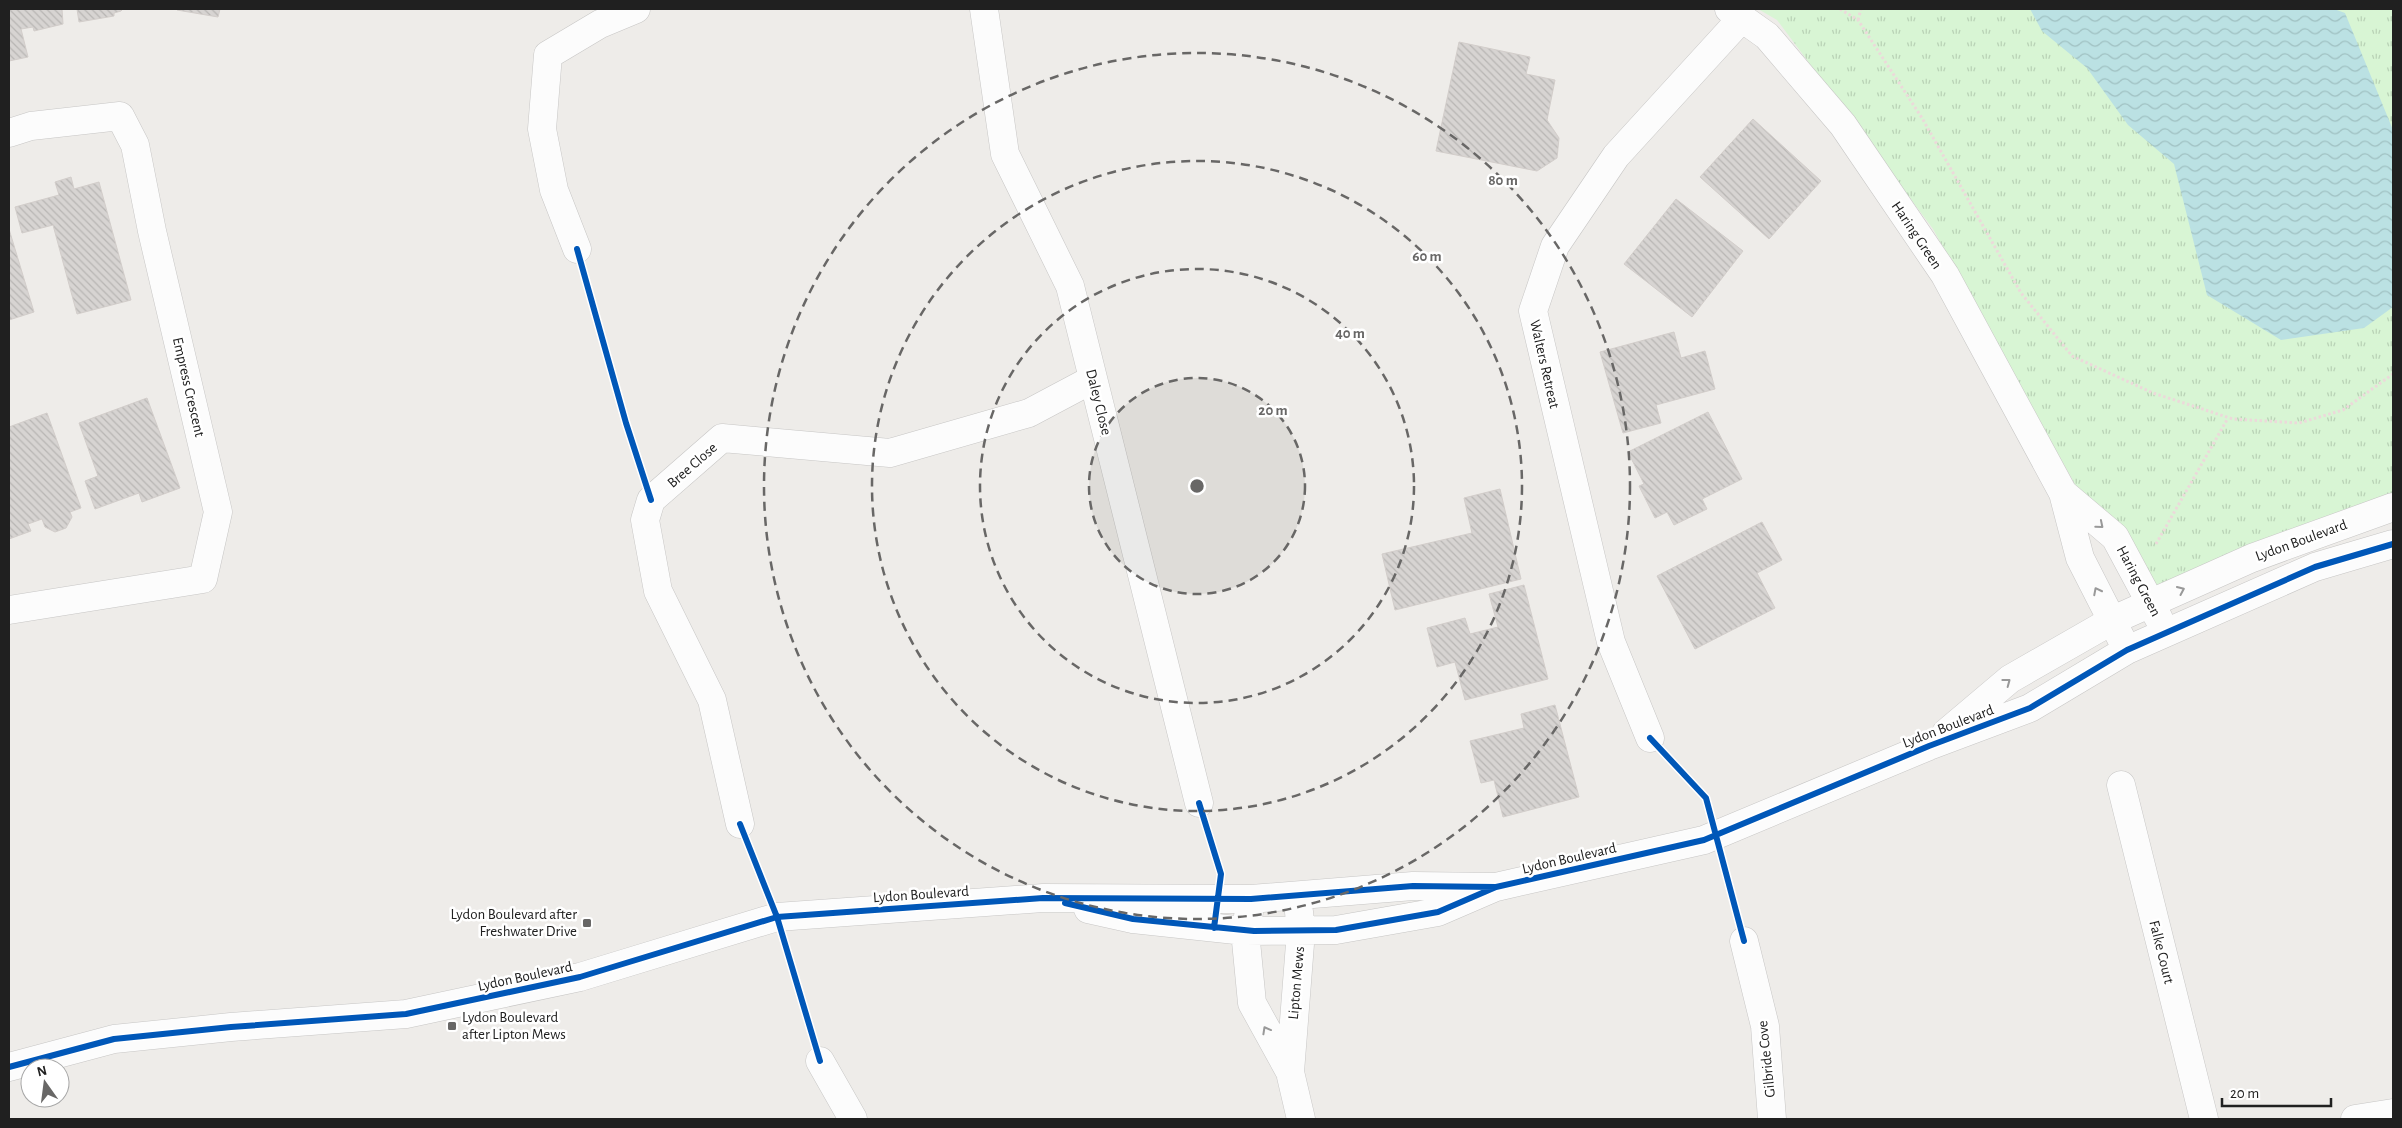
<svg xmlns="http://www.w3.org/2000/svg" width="2402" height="1128" font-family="'Alegreya Sans',sans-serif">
	<defs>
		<pattern id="park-tufts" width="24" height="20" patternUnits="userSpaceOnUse" patternTransform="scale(1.25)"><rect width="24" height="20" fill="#d8f5d4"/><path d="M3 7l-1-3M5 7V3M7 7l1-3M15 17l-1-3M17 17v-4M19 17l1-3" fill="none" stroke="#b9d2b6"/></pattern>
		<pattern id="water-waves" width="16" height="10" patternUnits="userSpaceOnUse" patternTransform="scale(1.25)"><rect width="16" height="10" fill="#bbe1e3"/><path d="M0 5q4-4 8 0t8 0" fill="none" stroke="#a0c1c2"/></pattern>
		<pattern id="building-back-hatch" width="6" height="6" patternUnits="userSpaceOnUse" patternTransform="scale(1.25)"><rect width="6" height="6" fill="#d7d4d2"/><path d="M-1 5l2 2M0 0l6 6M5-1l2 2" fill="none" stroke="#b8b6b4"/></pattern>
	</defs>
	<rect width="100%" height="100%" fill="#eeece9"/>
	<path fill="url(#park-tufts)" d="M1758 9H2393V509L2137 596 1933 229 1777 20Z"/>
	<path fill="url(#water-waves)" d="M2030 9H2334L2345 13 2393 130V307L2364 328 2281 340 2207 295 2174 164 2128 125 2087 68 2042 31Z"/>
	<path fill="url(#building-back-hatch)" stroke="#d2cdca" d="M9 9H62L63 24 34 31 33 27 21 29 28 57 9 61Z
		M77 9H123L121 11 114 13V16L79 22Z
		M177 9H220L218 17 177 10Z
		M1459 42 1530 57 1526 74 1555 80 1547 120 1559 138 1557 158 1537 171 1436 151Z
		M1753 119 1821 181 1769 239 1700 177Z
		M71 177 74 189 99 182 131 300 77 314 53 225 22 233 15 207 59 195 55 182Z
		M1676 199 1743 251 1692 317 1624 264Z
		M9 229 34 312 9 320Z
		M1674 332 1681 358 1705 351 1715 389 1656 405 1661 423 1623 433 1600 352Z
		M147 398 180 488 142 502 139 493 95 509 85 481 98 476 79 423Z
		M1708 412 1742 479 1702 499 1707 509 1674 525 1667 512 1655 518 1639 486 1644 484 1628 452Z
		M47 413 81 508 70 512 72 517 66 528 55 532 45 527 42 519 28 524 31 531 9 539V427Z
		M1500 489 1521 579 1395 610 1382 554 1472 533 1464 498Z
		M1762 522 1782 560 1757 573 1775 608 1695 649 1657 576Z
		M1524 585 1548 679 1465 700 1455 662 1437 667 1427 628 1465 618 1470 634 1498 627 1489 594Z
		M1555 705 1579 797 1503 817 1494 780 1481 783 1470 741 1524 728 1521 714Z"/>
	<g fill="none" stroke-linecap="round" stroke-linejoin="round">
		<g stroke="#c7c6c5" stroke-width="29">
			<path id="minor" d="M984 9 1005 154 1070 286 1199 803
				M1729 9 1767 36 1843 125 1945 275 2063 493 2080 558 2127 650
				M9 133 31 126 120 116 135 145 152 231 218 512 203 579 9 610
				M577 249 554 190 542 129 548 55 600 24 636 9
				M2063 493 2115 537 2159 619
				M1946 733 2010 679 2113 620 2252 558 2393 507
				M1650 738 1611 642 1533 311 1555 246 1616 156 1742 18
				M2121 785 2204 1119
				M740 824 712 700 658 591 645 520 651 500 722 438 890 453 1029 413 1093 379
				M1088 909 1133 919 1245 931 1336 930 1438 912 1496 887 1704 840 1929 746 2030 708 2127 650 2315 567 2393 544
				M1249 912 1245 931 1252 1003 1290 1072 1301 1119
				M1744 941 1765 1026 1772 1119
				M820 1061 853 1119
				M9 1067 114 1039 231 1027 406 1014 580 977 777 917 1043 898 1251 899 1413 886 1496 887
				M1290 1072 1301 931 1299 912
				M2355 1119 2393 1113"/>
		</g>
		<path stroke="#ecd9da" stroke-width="3" stroke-dasharray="2.5 2.5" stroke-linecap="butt" d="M1840 9 1858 20 1922 118 2021 293 2072 356 2153 393 2233 419 2299 423 2343 410 2393 374
			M1858 20 1861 9
			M2156 544 2228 418"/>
		<use href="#minor" stroke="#fcfcfc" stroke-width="28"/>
		<g stroke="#fff" stroke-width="9">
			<path id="cycleway" d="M577 249 626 423 651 500
				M1650 738 1706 798 1744 941
				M1199 803 1221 874 1214 928
				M740 824 777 917 820 1061
				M1065 903 1133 919 1254 931 1336 930 1438 912 1496 887 1704 840 1929 746 2030 708 2127 650 2315 567 2393 544
				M9 1067 114 1039 231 1027 406 1014 580 977 777 917 1043 898 1251 899 1413 886 1496 887"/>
		</g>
		<use href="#cycleway" stroke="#0057b8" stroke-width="6"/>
	</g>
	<defs><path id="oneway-chevron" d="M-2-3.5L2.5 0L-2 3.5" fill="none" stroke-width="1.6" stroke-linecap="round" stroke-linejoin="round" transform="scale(1.25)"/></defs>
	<g stroke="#999">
		<use href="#oneway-chevron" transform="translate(2100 525) rotate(40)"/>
		<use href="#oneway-chevron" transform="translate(2181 590) rotate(-24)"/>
		<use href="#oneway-chevron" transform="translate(2097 591) rotate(-117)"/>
		<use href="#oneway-chevron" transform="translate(2007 682) rotate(-37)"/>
		<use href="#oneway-chevron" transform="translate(1266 1030) rotate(-119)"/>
	</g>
	<circle cx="1197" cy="486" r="108" fill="#686766" fill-opacity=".12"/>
	<g fill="none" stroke="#686766" stroke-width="2.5" stroke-dasharray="9 6">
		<circle cx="1197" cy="486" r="108"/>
		<circle cx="1197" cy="486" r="217"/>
		<circle cx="1197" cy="486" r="325"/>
		<circle cx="1197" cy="486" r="433"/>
	</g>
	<g fill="#686766" stroke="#fff" stroke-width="2">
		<rect x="582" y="918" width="10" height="10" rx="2.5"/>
		<rect x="447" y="1021" width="10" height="10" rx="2.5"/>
	</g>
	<g text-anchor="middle" stroke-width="5" stroke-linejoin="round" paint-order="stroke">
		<g font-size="15" fill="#202020" stroke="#fff">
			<text transform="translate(1917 235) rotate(56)" y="5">Haring Green</text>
			<text transform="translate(1545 364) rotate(77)" y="5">Walters Retreat</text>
			<text transform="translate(189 387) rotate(77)" y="5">Empress Crescent</text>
			<text transform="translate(1099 402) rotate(76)" y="5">Daley Close</text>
			<text transform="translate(692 465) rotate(-41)" y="5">Bree Close</text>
			<text transform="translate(2301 540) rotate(-20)" y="5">Lydon Boulevard</text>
			<text transform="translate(2139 581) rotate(62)" y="5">Haring Green</text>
			<text transform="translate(1948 726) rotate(-21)" y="5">Lydon Boulevard</text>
			<text transform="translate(1569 858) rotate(-13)" y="5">Lydon Boulevard</text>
			<text transform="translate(921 894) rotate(-4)" y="5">Lydon Boulevard</text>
			<text transform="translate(2162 952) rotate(76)" y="5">Falke Court</text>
			<text transform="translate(525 976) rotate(-12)" y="5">Lydon Boulevard</text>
			<text transform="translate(1296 983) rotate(-85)" y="5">Lipton Mews</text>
			<text transform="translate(1766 1059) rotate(-96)" y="5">Gilbride Cove</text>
		</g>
		<g font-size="15" fill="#202020" stroke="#fff" text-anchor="end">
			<text x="577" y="919">Lydon Boulevard after<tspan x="577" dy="17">Freshwater Drive</tspan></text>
			<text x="462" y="1022" text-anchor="start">Lydon Boulevard<tspan x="462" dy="17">after Lipton Mews</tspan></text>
		</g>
	</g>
	<circle cx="1197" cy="486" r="8" fill="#686766" stroke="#fff" stroke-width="2.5"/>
	<g font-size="15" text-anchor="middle" font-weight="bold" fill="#686766" stroke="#fff" stroke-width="5" stroke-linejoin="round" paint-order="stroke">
		<text x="1503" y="185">80 m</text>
		<text x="1427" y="261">60 m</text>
		<text x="1350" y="338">40 m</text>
		<text x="1273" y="415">20 m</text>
	</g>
	<rect width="2402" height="1128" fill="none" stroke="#202020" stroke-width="20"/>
	<g transform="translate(45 1083) rotate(346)"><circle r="24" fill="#ffffff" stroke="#a6a6a6"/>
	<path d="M0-4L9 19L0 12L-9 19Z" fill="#686766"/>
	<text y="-8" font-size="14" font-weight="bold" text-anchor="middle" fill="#202020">N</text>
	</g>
	<path d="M2222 1098v8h109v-8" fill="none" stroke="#202020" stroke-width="2.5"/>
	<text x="2230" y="1098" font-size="15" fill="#202020" stroke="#ffffff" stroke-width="4" paint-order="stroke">20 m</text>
</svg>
